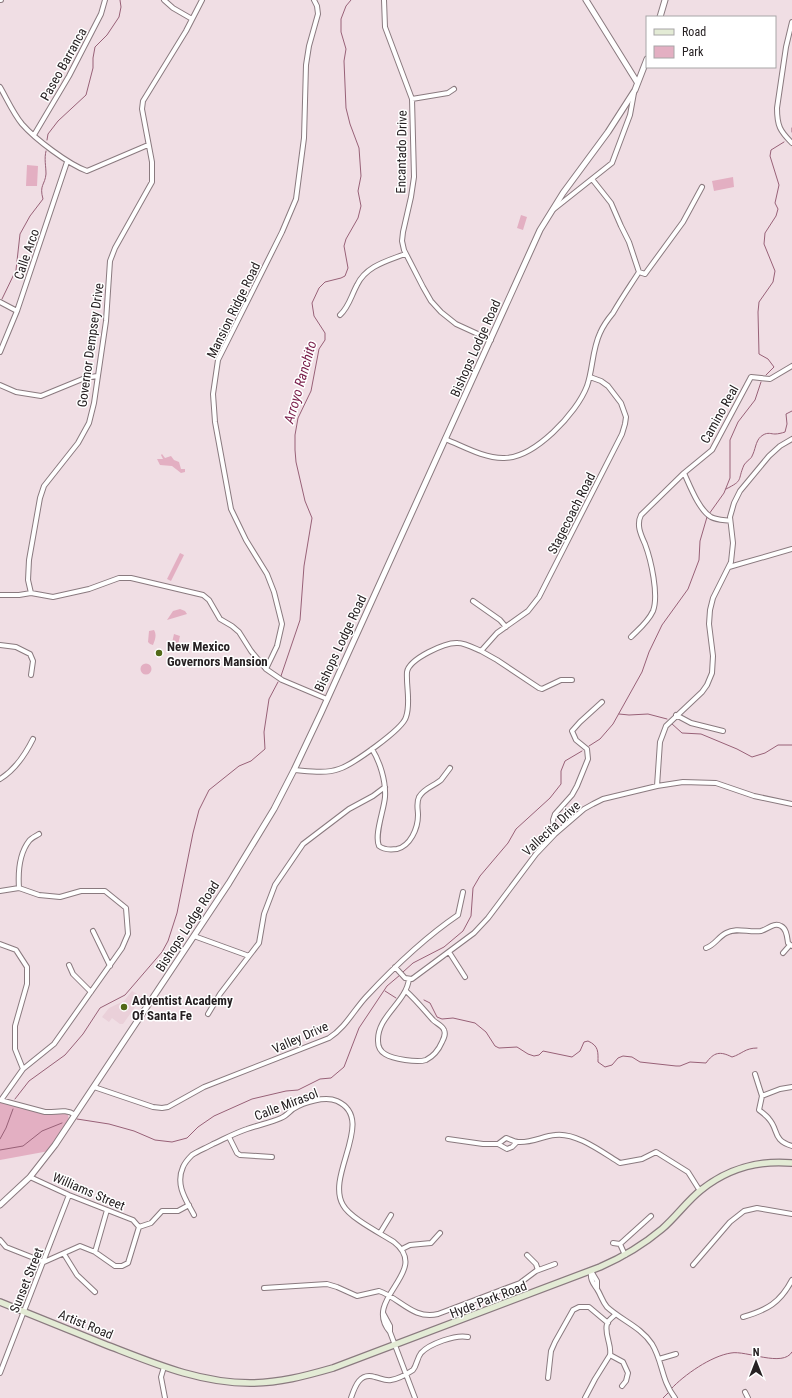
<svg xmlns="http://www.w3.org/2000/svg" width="792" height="1398" font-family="'Roboto Condensed',sans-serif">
	<rect width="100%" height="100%" fill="#f0dee4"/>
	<path fill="#ead0d9" d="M132 991 142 997 123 1024H120L112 1018 109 1022 102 1017 109 1008 124 1001Z"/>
	<path fill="#e3afc2" d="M27 165 38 166 37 186H26Z
		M733 177 734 187 714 191 712 181Z
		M521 215 527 217 523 230 517 228Z
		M162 454 165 458 171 456 174 460 179 462 181 469H185V472L181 473 172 466 160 465 157 459H163L161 455Z
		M180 553 184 555 171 581 167 579Z
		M180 609 185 611 187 614 167 620 173 611Z
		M154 630C157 635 155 640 153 645L150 644 148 642 149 631Z
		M174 634 180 636 177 649 171 647Z
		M140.5 669a5.5 5.5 0 1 1 11 0a5.5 5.5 0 1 1-11 0Z
		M0 1102 47 1115 66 1113 68 1115 69 1120 49 1151 0 1160Z"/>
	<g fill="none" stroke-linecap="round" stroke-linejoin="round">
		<path stroke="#986177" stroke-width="1" d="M792 132V128
			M47 140 48 134 58 121 86 95 93 68V58L95 47 107 35 119 17 121 7 120 0
			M2 299 16 270 20 234 30 216 43 199C39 185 45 185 46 174 46 166 44 159 46 151
			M766 375 774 367 768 359 759 354 758 312 759 302 773 282 775 271 764 244 765 233 776 216 778 209 775 203 779 185 770 156 771 150 784 142
			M726 489C744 480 737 481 744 465 746 461 752 459 753 454 756 447 756 439 763 435 768 432 771 434 775 434 778 434 782 433 785 432L787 424 786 414 792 411
			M709 514 724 493 730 478V440L738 422 755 400 761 382
			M281 676 300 620 304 566 312 518 305 501 296 462 295 450V435L298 418 311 391 319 349 325 340V333L314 316 312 303 319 288 325 282 341 278 345 276 348 268 344 246 346 239 358 218 361 206 358 191 361 176 359 148 350 124 346 108 344 61 346 49 341 32V19L346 6 351 0
			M619 714 629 715 648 714 667 719
			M671 723 682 733 701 734 737 749 752 757 765 753 778 745H792
			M589 746 600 739 613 724 642 672 649 652 662 625 688 589 699 560 700 541 707 517
			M403 972 413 963 444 947 463 931 471 916 473 888 480 876 508 843 516 829 550 798 561 784V771L565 761 582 751
			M385 991 396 998
			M424 1000 430 1003 437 1017 442 1019 453 1018 475 1023 486 1032 495 1046 499 1048 517 1047 528 1054 534 1056 539 1055 543 1051 572 1057 580 1051 584 1042 588 1041C599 1046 598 1052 598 1062L605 1067 612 1065 618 1058 623 1056 632 1057 640 1062 676 1066H680L690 1062 706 1063C714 1052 720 1051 732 1057 742 1054 745 1048 757 1048
			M15 1099 29 1081 65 1055 83 1034 100 1008 125 995 162 952 168 941 177 913 193 833 199 810 209 790 239 766 251 761 265 749 264 732 269 699 278 682
			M77 1119 109 1124 134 1131 155 1140 172 1142 187 1138 198 1127 214 1116 252 1099 286 1091 298 1090 320 1079 331 1078 344 1067 359 1028 387 986 400 975
			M0 1139 6 1128 13 1109
			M0 1150 23 1146 42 1131 62 1123
			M671 1389C684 1375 711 1356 731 1353 746 1350 783 1368 792 1352
			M663 1398 669 1392"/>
		<g stroke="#8a7a7f" stroke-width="6">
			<path id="minor" d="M0 0H1
				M164 0 173 8 192 19
				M202 0 186 31 143 101 142 109 152 162V182L115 248 110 261 106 321 94 403 89 423 78 443 44 486 40 498 29 560 28 580 31 593 53 597 89 589 119 578H131L203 595 209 600 220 619 232 626 239 632 251 651 266 669 282 680 327 699
				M384 0 385 27 412 99 414 177 411 197 403 232 402 241 404 250 423 287 431 301 441 312 456 324 491 340
				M792 22 786 47 777 108C777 126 780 131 792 143
				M0 87C7 99 13 113 22 124 35 139 68 164 87 171L148 145
				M412 99 448 93 454 89
				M34 135 69 76 101 14 105 0
				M554 209 612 163 630 115 634 93
				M639 272 645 274 683 222 702 187
				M0 302 17 311
				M340 315C349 307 351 296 357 285 366 266 387 261 405 254
				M0 352 17 311 67 162
				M0 385 16 392 41 396 85 378 97 376
				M445 439C463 446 483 458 503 458 534 459 577 413 587 386 593 369 592 350 600 333 603 326 608 319 613 313 621 299 630 286 639 272L629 242 621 226 611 203 592 179
				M684 473C690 486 699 510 711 517 717 520 724 520 730 521
				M729 567 792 549
				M0 595H19L31 593
				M473 601 500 620 506 627
				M631 637C639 629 648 622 653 611 659 595 651 560 645 544 641 535 636 525 641 515L684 473 712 450 751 377 770 379 792 366
				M0 645 16 647 30 654 33 661 31 675
				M481 651 497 660 539 688 542 689 561 680H572
				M266 669 277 646 282 624 274 592 267 574 246 540 231 509 215 422 213 394 218 360 282 232 296 199 304 138 306 65 309 46 318 14 317 6 314 0
				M676 715 691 723 723 731
				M372 749C380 762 386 781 385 797 384 810 374 835 379 846 384 850 390 850 397 849 410 846 418 829 418 815 418 809 416 803 419 797 424 788 434 786 441 780 444 776 447 772 450 768
				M294 770C308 771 325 774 339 769 352 765 403 729 406 717 411 703 406 687 407 672 409 659 445 642 458 643 465 643 474 648 481 651L497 633 528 611 539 597 622 434 625 424 626 417 621 403 608 386 601 381 590 377
				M0 779C15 770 25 755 33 739
				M657 786 660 742 666 726 702 692 707 685 712 673 713 656 709 624 710 610 713 598 731 562 733 543 730 517 734 503 740 491 769 456 780 446 792 439
				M555 834 553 820 555 814 572 795 577 786 588 759 587 749 576 740 572 731 580 722 602 702
				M19 888C18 873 19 854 29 841 31 838 36 836 39 834
				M0 891 19 888 39 895 60 897 81 891H105L126 908 128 934 122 948 54 1044 23 1069 1 1100
				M93 931 110 966
				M194 936 249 956 259 943 264 914 275 885 303 844 349 809 373 796 385 787
				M0 944 16 950 27 967V984L15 1026V1049L23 1069
				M706 948C715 945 718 937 726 933 737 927 749 933 761 931 768 929 774 922 781 926 787 929 787 937 788 943L792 946
				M449 952 465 977
				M783 953 790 945
				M69 965 73 974 91 992
				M395 967 405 978 412 979 474 933 488 918 536 854 555 834 584 809 593 804 603 799 657 786 683 782 716 783 754 796 792 804
				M406 991C416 1000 424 1010 433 1020 436 1023 443 1026 444 1030 446 1034 444 1038 442 1042 439 1049 434 1056 426 1060 417 1063 393 1059 385 1054 380 1051 378 1046 378 1041 377 1016 406 1003 409 979
				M208 1014 220 994 249 956
				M755 1074 762 1096 759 1110C763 1113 767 1116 769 1119 779 1130 772 1140 792 1146
				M94 1087 153 1107 162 1108 168 1107 204 1087 329 1038C345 1028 354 1010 366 997 394 967 424 938 458 915L463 892
				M762 1096 780 1089 792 1087
				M0 1100 45 1112C56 1113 65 1108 75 1115
				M229 1137 237 1153 240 1155 272 1157
				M448 1139 483 1144H498L507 1149 512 1147 517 1142
				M498 1144 506 1138C510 1139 514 1142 518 1142 532 1143 543 1136 555 1135 576 1132 602 1152 620 1163L642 1159 656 1152 688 1172 700 1191
				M30 1177 69 1195 133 1220 139 1227
				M194 1215C186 1200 175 1185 183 1167 185 1162 188 1159 192 1155 198 1151 206 1148 213 1144 224 1139 235 1133 247 1129 258 1125 270 1123 281 1118 286 1116 289 1112 293 1109 304 1102 325 1096 337 1101 377 1119 325 1175 343 1205 350 1218 380 1233 394 1242 432 1272 361 1298 390 1332L415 1398
				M139 1227 151 1223 162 1211H178L189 1205
				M380 1233 391 1215
				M0 1240 6 1247 44 1262 80 1246 95 1252 115 1266H122L128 1263 139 1227
				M613 1243 620 1244 651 1216
				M620 1244 625 1255
				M402 1249 410 1245 431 1243 440 1233
				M95 1252 107 1210
				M64 1254 77 1275 95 1292
				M527 1255 536 1264 538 1270
				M693 1265 730 1222 744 1211 757 1208 792 1214
				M591 1271C590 1280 593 1283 597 1289 601 1295 602 1301 607 1307 621 1320 641 1327 652 1344 663 1362 661 1380 675 1398
				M591 1271 597 1281V1288
				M264 1288 327 1284 337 1287 357 1296 379 1291C400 1298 413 1320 438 1314L520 1283 536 1271 555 1264
				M383 1313 390 1326V1332
				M743 1317C767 1310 780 1303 792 1280
				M610 1355 623 1362 628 1373 626 1381 622 1386
				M659 1359 676 1354
				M164 1367 161 1377 165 1398
				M0 1373 69 1195
				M548 1378 551 1351 555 1342 573 1310 579 1307H589L608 1323
				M745 1392 748 1398
				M351 1398C355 1386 360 1372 375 1377 380 1378 385 1381 391 1380 398 1379 407 1374 413 1370 417 1365 417 1358 421 1353 429 1344 456 1334 468 1337
				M585 1398 595 1379 610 1355C612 1345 604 1334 607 1324 608 1320 613 1317 616 1314"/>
		</g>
		<g stroke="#8a7a7f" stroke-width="7">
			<path id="tertiary" d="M586 0 637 82
				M660 17 665 0
				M0 1205 30 1177 55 1145 229 883 274 809 294 770 321 713 540 230 563 193 608 132 635 90 647 59"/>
		</g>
		<g stroke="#8a7a7f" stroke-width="8">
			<path id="secondary" d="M0 1302C35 1316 70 1330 104 1344 151 1362 198 1383 250 1383 279 1383 305 1376 333 1368L600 1267C623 1257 643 1245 662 1229 676 1217 687 1201 701 1190 727 1169 759 1160 792 1163"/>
		</g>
		<use href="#minor" stroke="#fff" stroke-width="4"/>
		<use href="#tertiary" stroke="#fff" stroke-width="5"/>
		<use href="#secondary" stroke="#e3ebd5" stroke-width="5.5"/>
	</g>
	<g fill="#526918" stroke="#fff" stroke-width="1.5">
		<circle cx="159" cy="653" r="4"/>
		<circle cx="124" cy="1007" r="4"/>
	</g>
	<g text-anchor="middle" stroke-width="3" stroke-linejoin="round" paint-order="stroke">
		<g font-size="13" fill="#262022" stroke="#fff">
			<text transform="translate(63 64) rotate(-61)" y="5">Paseo Barranca</text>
			<text transform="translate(401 152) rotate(-89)" y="5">Encantado Drive</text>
			<text transform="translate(26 254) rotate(-71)" y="5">Calle Arco</text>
			<text transform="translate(233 310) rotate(-64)" y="5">Mansion Ridge Road</text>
			<text transform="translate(90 345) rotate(-82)" y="5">Governor Dempsey Drive</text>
			<text transform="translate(475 348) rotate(-66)" y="5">Bishops Lodge Road</text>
			<text transform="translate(719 414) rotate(-61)" y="5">Camino Real</text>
			<text transform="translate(571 513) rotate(-63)" y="5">Stagecoach Road</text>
			<text transform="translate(340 643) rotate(-65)" y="5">Bishops Lodge Road</text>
			<text transform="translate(551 828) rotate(-43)" y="5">Vallecita Drive</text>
			<text transform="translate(187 926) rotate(-57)" y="5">Bishops Lodge Road</text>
			<text transform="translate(300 1037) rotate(-24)" y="5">Valley Drive</text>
			<text transform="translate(286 1104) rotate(-21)" y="5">Calle Mirasol</text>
			<text transform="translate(89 1191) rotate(23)" y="5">Williams Street</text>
			<text transform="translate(26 1280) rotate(-68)" y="5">Sunset Street</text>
			<text transform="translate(488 1299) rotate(-21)" y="5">Hyde Park Road</text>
			<text transform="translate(86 1324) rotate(22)" y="5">Artist Road</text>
		</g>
		<g font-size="13" font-weight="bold" fill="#262022" stroke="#fff" text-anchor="start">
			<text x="167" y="651">New Mexico<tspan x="167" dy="15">Governors Mansion</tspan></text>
			<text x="132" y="1005">Adventist Academy<tspan x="132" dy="15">Of Santa Fe</tspan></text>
		</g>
		<g font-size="14" font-style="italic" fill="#791e4a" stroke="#fff">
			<text transform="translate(300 382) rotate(-74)" y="5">Arroyo Ranchito</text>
		</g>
	</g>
	<rect x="646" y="16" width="130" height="52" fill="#ffffff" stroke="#a8a6a7"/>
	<rect x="654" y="29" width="20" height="6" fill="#e3ebd5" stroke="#a8a6a7"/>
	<text x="682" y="36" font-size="12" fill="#262022">Road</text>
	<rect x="654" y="46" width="20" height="12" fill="#e3afc2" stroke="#a8a6a7"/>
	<text x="682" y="56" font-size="12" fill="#262022">Park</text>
	<g transform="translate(756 1362)" stroke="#ffffff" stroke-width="3" paint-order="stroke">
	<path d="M0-3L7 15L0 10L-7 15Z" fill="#262022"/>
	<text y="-6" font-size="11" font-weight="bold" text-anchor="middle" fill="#262022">N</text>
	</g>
</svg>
